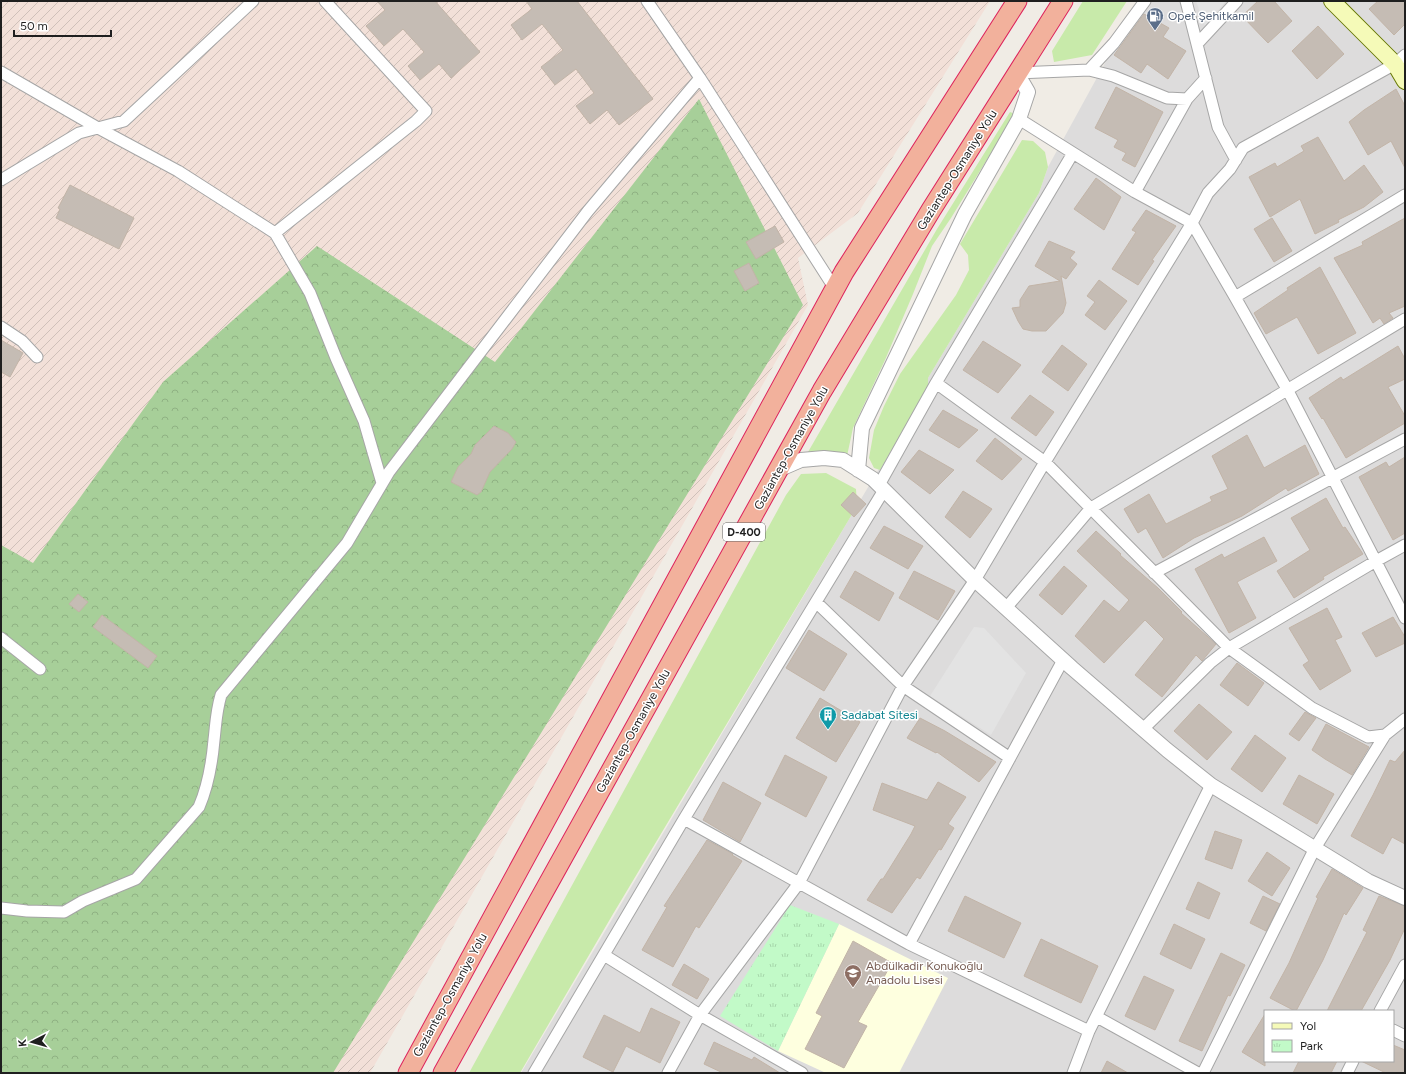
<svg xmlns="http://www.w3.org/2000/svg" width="1406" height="1074" font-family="Figtree,sans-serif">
	<defs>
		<pattern id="military-furrows" width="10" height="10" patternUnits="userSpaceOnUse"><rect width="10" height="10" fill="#f2e0d8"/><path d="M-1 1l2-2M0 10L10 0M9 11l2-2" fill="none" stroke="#cfc0b9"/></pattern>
		<pattern id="forest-crowns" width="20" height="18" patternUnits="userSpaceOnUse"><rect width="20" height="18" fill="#a7cf99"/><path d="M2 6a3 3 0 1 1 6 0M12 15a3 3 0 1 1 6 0" fill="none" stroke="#8fb183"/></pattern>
		<pattern id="park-tufts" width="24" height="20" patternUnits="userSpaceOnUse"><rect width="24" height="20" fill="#c2fac8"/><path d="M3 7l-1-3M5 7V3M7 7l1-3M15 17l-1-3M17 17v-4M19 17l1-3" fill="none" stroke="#a6d6ab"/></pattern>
	</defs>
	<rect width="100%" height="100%" fill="#f0ece5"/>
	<path fill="#dddcdc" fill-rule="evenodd" d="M1139 1H1405V1073H521L928 386V378L1039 193 1048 167ZM1265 1011H1393V1061H1265Z"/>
	<path fill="#feffdf" d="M839 924 948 978 899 1073H826L778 1051Z"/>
	<path fill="url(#military-furrows)" d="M1 1H990L858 213 798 258 808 305 370 1073H1Z"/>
	<path fill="#c8eaaa" d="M1083 1H1127L1092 55 1054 62 1052 51Z
		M1010 112 1015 114 951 218 932 246 913 294 885 360 853 428 847 456 831 451 808 452 937 229Z
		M1022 140 1033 141 1045 152 1048 167 1039 193 928 378V386L880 470 874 468 869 458 874 430 884 406 900 374 956 295 969 270 968 255 960 244Z
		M826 473 856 489 857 506 613 914 520 1073H469L786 495 801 474Z"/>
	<path fill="url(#forest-crowns)" d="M699 99 803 305 333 1073H1V545L33 563 163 382 317 246 495 362Z"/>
	<path fill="url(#park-tufts)" d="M790 905 839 924 778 1051 720 1016Z"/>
	<path fill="#e3e3e3" d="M1196 1H1226L1205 26Z
		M974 627 984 628 1026 673 991 735 930 696Z"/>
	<path fill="#c5bcb4" stroke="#c2b4a7" d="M377 1H435L480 52 451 78 439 64 420 80 408 66 424 52 403 29 384 46 366 26 385 10Z
		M526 1H577L653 99 619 125 607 110 590 124 576 106 594 93 576 69 555 85 541 67 563 50 542 24 522 40 511 25 532 9Z
		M1258 1H1274L1292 21 1268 43 1242 16Z
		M1378 1H1405V24L1394 35 1369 9Z
		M1144 14 1169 28 1163 37 1186 51 1168 79 1147 64 1141 73 1114 55Z
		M1318 26 1344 54 1317 79 1292 51Z
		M1116 87 1163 112 1135 167 1122 160 1126 153 1114 147 1118 140 1095 128Z
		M1396 89 1405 106V168L1391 141 1368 155 1349 122 1364 110Z
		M1318 137 1344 181 1364 165 1383 192 1364 207 1338 220 1339 222 1315 234 1300 199 1270 217 1249 177 1275 163 1277 167 1304 151 1301 146Z
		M1096 178 1121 197 1104 230 1074 209Z
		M70 185 134 218 119 249 56 218 60 209 58 208Z
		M1146 210 1176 226 1152 260 1154 261 1138 285 1112 269 1136 232 1132 230Z
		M1272 218 1292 251 1274 262 1254 229Z
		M1405 218V306L1389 313 1393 318 1384 324 1380 318 1373 323 1334 258 1363 245 1362 242Z
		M775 226 784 242 756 259 746 242Z
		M1049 241 1075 252 1070 258 1077 264 1066 279 1061 276 1066 303 1063 313 1046 331H1032L1023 329 1018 321 1012 308 1020 307V300L1029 286 1060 281 1035 266Z
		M749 263 759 283 745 291 734 271Z
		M1320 267 1356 333 1318 354 1297 317 1266 334 1254 313 1288 290 1287 288Z
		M1099 280 1127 301 1105 330 1085 315 1095 302 1087 296Z
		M1 340 23 353 10 377 1 372Z
		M983 341 1021 365 998 393 963 370Z
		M1062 345 1087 364 1068 391 1042 372Z
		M1398 346 1405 359V379L1388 387 1405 416V423L1346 458 1323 418 1322 419 1309 398 1341 377 1343 380Z
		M1030 395 1054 412 1036 436 1011 418Z
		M943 410 978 430 959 448 929 430Z
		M494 426 508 433 516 442 512 449 490 472 481 492 477 495 451 482 458 467 471 454 475 445Z
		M1247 435 1264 468 1305 445 1319 474 1288 491 1286 488 1242 516 1194 538 1163 558 1146 528 1138 533 1124 509 1149 494 1166 524 1212 501 1210 497 1228 489 1212 456Z
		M995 438 1022 459 1002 480 976 461Z
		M919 450 954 470 930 494 901 472Z
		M1405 457V533L1393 540 1359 477 1386 462 1389 467Z
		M963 491 992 509 970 538 945 517Z
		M853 492 866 504 854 517 841 505Z
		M1326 498 1343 528 1345 527 1363 554 1323 577 1324 579 1294 598 1277 571 1310 550 1291 518Z
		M884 526 923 546 908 569 870 548Z
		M1096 531 1121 554 1120 555 1158 588 1182 612 1181 613 1216 644 1202 661 1196 655 1162 697 1135 675 1164 639 1145 620 1104 663 1075 636 1104 600 1119 612 1129 600 1077 551Z
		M1264 537 1277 561 1237 582 1256 618 1229 633 1195 569 1222 554 1224 558Z
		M1064 566 1087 586 1062 615 1039 595Z
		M855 571 894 593 879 621 840 597Z
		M914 571 955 591 938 620 899 598Z
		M78 594 88 602 79 612 69 604Z
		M1327 608 1342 637 1335 640 1351 671 1320 690 1303 665 1309 661 1289 628Z
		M102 615 157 656 148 668 93 627Z
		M1393 617 1405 637V643L1376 657 1362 633Z
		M809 630 847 654 824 691 786 668Z
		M1237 663 1264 683 1248 706 1220 685Z
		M820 698 860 722 836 762 796 738Z
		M1199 704 1232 732 1207 760 1174 731Z
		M1305 712 1316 718 1299 741 1289 734Z
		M920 718 945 731 996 762 979 782 937 752 936 753 907 738Z
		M1326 724 1369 747 1352 775 1325 759 1312 750Z
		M1255 735 1286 758 1262 792 1231 769Z
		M1405 750V844L1392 837 1383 854 1351 836 1373 795 1390 760 1395 762Z
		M785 755 827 777 806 817 765 795Z
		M1299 775 1334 794 1317 824 1283 804Z
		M723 782 761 803 740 842 703 820Z
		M938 782 966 797 948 824 954 828 941 850 939 849 920 879 917 877 892 913 867 900 881 879H883L911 834 915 826 873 810 882 783 927 800Z
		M1215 831 1242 840 1232 869 1205 859Z
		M707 840 733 854 732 855 742 861 699 928 696 926 673 967 642 950 667 907 664 906Z
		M1267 852 1290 868 1272 896 1248 881Z
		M1332 869 1363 888 1346 915 1344 913 1323 960 1296 1011H1295L1270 998 1289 963 1318 898 1316 897Z
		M1198 882 1220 893 1209 919 1186 909Z
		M965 896 1021 923 1004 958 948 931Z
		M1263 896 1280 904 1266 931 1250 923Z
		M1379 896 1405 906V928L1390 960 1361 1011H1327L1367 932 1363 930Z
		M1174 924 1205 939 1191 969 1160 954Z
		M1041 939 1098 966 1081 1003 1024 976Z
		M853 941 892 963 858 1022 867 1026 844 1068 805 1049 822 1016 816 1013Z
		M1221 953 1245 965 1230 996 1228 995 1202 1051 1179 1041Z
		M684 964 709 979 697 999 672 985Z
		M1144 976 1174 990 1155 1030 1125 1016Z
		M651 1008 680 1022 660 1063 626 1046 613 1072 583 1057 604 1015 640 1033Z
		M1265 1014V1066L1242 1052Z
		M714 1042 752 1060 754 1057 780 1073H723L704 1064Z
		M1393 1045 1405 1050V1073H1386L1361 1061H1393Z
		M1107 1061 1128 1073H1101Z
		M1299 1061H1337L1331 1073H1293Z"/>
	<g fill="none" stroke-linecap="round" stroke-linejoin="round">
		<g stroke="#a6a6a6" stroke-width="13">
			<path id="minor" d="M647 1 700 78 835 289
				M1186 1 1218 127 1236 160
				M1197 44 1237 1
				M1089 70 1113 76 1167 98 1187 99
				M1 72 98 128 178 171 275 233 310 293 336 358 364 421 382 483
				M1017 73 1089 70 1114 43 1145 1
				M1019 119 1135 192 1192 223 1235 297 1287 389 1405 618
				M1 180 79 133 124 121 253 1
				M1135 192 1187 99 1206 78
				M275 233 416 121 426 111 325 1
				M1235 297 1405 195
				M1 327 22 341 37 357
				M936 383 1045 462 1229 648 1312 708 1368 737 1385 735 1405 719
				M879 485 936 383 1073 153
				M1154 573 1405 439
				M816 602 903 686 1010 758
				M1006 608 1091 508 1405 319
				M1 638 40 669
				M1143 729 1210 663 1229 648 1376 561 1405 545
				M684 819 909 944 1089 1031 1211 785
				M1 908 27 911 64 912 83 901 136 879 199 807C208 786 212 763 214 740 216 723 216 712 221 695L347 543 389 472 588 211 700 78
				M909 944 1063 660
				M604 955 700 1015 802 1073
				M1380 1011 1405 965
				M1097 1017 1198 1073
				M1393 1030 1405 1036
				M534 1073 684 819 884 490
				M668 1073 700 1015 799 883 903 686 975 580 1045 462 1192 223 1208 193 1230 169 1243 148 1395 64 1405 55
				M1073 1073 1089 1031
				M1203 1073 1315 848 1385 735
				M1347 1073 1353 1061"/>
		</g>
		<g stroke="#a6a6a6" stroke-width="16">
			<path id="tertiary" d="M778 470 801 460 824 458 843 460 873 479 975 580 1072 668 1167 750 1211 785 1368 881 1405 898
				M858 470 862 428 965 214 1019 119 1028 92 1017 73"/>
		</g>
		<g stroke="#677804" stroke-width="18">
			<path id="secondary" d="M1332 1 1395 64 1405 81"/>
		</g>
		<g stroke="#dd235c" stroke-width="21">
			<path id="trunk" d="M408 1073 844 272 1017 1
				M443 1073 822 391 931 210 1063 1"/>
		</g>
		<use href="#minor" stroke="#fff" stroke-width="11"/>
		<use href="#tertiary" stroke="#fff" stroke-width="14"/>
		<use href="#secondary" stroke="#f5fab8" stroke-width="16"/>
		<use href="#trunk" stroke="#f2b19c" stroke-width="19"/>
	</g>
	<defs>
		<g id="fuel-pin" transform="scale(0.9)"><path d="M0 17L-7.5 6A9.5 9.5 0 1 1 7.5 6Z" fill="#5c6f8a" stroke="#fff"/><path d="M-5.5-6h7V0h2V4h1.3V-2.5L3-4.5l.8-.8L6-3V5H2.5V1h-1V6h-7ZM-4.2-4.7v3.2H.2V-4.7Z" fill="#fff"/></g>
		<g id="building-pin" transform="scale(0.9)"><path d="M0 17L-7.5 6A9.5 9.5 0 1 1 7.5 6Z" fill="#0f9aa8" stroke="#fff"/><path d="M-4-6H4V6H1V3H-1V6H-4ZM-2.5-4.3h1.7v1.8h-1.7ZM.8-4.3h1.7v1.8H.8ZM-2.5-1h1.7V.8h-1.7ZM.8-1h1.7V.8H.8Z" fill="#fff"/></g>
		<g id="school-pin" transform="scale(0.9)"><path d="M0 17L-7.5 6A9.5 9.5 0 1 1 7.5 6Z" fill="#8d6e63" stroke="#fff"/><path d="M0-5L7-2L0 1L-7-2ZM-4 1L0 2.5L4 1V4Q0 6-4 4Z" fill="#fff"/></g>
	</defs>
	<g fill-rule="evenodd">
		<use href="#fuel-pin" x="1155" y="16"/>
		<use href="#building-pin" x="828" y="715"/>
		<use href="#school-pin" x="853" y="973"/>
	</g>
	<g text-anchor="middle" stroke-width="3" stroke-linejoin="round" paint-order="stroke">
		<rect fill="#fff" stroke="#626262" stroke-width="1" x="723" y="523" width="42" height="18" rx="3"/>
		<g font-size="11" font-weight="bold" fill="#1f1f1f">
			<text x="744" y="536">D-400</text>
		</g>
		<g font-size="12" fill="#4e5e75" stroke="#fff" text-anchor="start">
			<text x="1168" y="20">Opet Şehitkamil</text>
		</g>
		<g font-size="12" fill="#1f1f1f" stroke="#fff">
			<text transform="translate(957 170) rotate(-58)" y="4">Gaziantep-Osmaniye Yolu</text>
			<text transform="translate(791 448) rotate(-61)" y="4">Gaziantep-Osmaniye Yolu</text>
			<text transform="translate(633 731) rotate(-61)" y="4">Gaziantep-Osmaniye Yolu</text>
			<text transform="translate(450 995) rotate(-61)" y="4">Gaziantep-Osmaniye Yolu</text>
		</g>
		<g font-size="12" fill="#0d838f" stroke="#fff" text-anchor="start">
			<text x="841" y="719">Sadabat Sitesi</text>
		</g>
		<g font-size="12" fill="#785e54" stroke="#fff" text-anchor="start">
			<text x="866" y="970">Abdülkadir Konukoğlu<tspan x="866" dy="14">Anadolu Lisesi</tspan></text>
		</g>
	</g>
	<rect width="1406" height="1074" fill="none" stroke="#1f1f1f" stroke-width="4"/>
	<rect x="1264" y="1010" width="130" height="52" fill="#ffffff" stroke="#a5a5a5"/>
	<rect x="1272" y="1023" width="20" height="6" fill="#f5fab8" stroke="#a5a5a5"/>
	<text x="1300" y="1030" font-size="12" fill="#1f1f1f">Yol</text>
	<rect x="1272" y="1040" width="20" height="12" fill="url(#park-tufts)" stroke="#a5a5a5"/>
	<text x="1300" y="1050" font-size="12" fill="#1f1f1f">Park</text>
	<g transform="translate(32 1042) rotate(264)" stroke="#ffffff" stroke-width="3" paint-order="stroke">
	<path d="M0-3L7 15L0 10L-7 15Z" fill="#1f1f1f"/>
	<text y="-6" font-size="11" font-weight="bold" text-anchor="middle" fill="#1f1f1f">K</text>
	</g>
	<path d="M14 30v6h97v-6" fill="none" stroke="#1f1f1f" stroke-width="2"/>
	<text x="20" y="30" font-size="12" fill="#1f1f1f" stroke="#ffffff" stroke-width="3" paint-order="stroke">50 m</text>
</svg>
